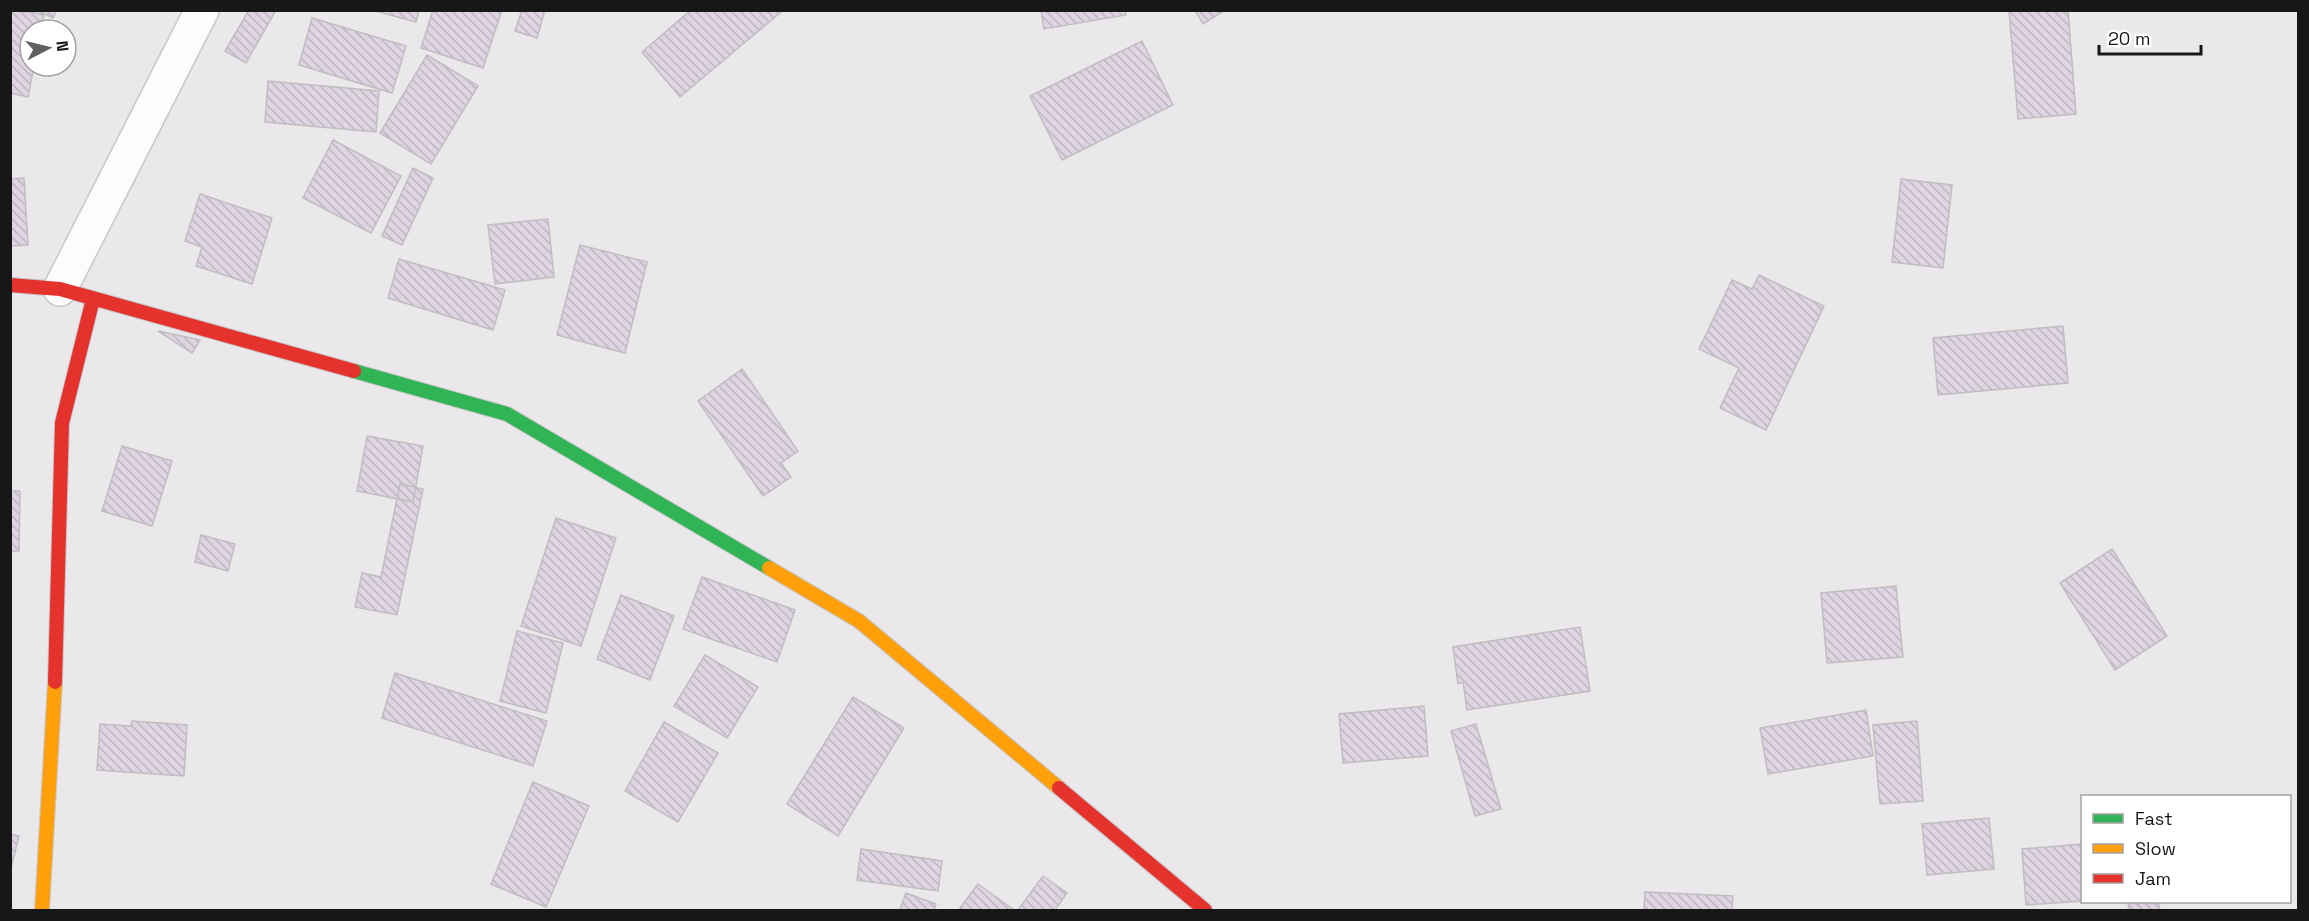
<svg xmlns="http://www.w3.org/2000/svg" width="2309" height="921" font-family="'Space Grotesk',sans-serif">
	<defs>
		<pattern id="building-back-hatch" width="6" height="6" patternUnits="userSpaceOnUse" patternTransform="scale(1.5)"><rect width="6" height="6" fill="#dfd5e2"/><path d="M-1 5l2 2M0 0l6 6M5-1l2 2" fill="none" stroke="#bfb6c1"/></pattern>
	</defs>
	<rect width="100%" height="100%" fill="#eae8eb"/>
	<path fill="url(#building-back-hatch)" stroke="#bfbdc0" stroke-width="1.5" d="M10 10 44 14 41 30H30V66H34L28 97 10 93Z
		M37 10H57L53 18Z
		M249 10H276L246 63 225 51Z
		M372 10H419L416 22Z
		M433 10H502L483 68 421 48Z
		M522 10H545L537 38 515 31Z
		M691 10H780L781 12 680 97 642 52Z
		M1041 10H1125L1126 15 1044 29Z
		M1195 10H1225L1203 24Z
		M2009 10H2068L2076 114 2018 119Z
		M312 18 406 46 392 93 299 65Z
		M1142 41 1173 105 1062 160 1030 96Z
		M427 55 478 86 431 164 380 133Z
		M268 81 379 91 376 132 265 122Z
		M333 140 401 176 371 233 303 198Z
		M413 168 433 178 402 245 382 236Z
		M24 178 28 245 10 246V179Z
		M1901 179 1952 185 1943 268 1892 262Z
		M200 194 272 218 252 284 196 266 202 247 185 241Z
		M548 219 554 277 495 284 488 225Z
		M580 245 647 262 625 353 557 335Z
		M399 259 505 290 493 330 388 298Z
		M1759 275 1824 306 1766 430 1720 408 1739 368 1699 349 1732 280 1752 289Z
		M2063 326 2068 383 1938 395 1933 338Z
		M158 331 200 340 192 353Z
		M742 369 798 451 781 463 791 477 763 496 698 401Z
		M367 436 423 446 413 502 357 491Z
		M122 446 172 461 152 526 102 511Z
		M400 484 423 489 397 615 355 607 362 573 381 577Z
		M10 491H20L19 551H10Z
		M556 518 616 538 581 646 521 626Z
		M201 535 235 544 228 571 195 562Z
		M2112 549 2167 636 2115 670 2060 583Z
		M702 577 795 610 777 662 683 629Z
		M1896 586 1903 657 1827 663 1821 593Z
		M621 595 674 616 650 680 597 659Z
		M1580 627 1590 691 1467 710 1463 682 1458 684 1453 647Z
		M517 631 563 643 546 713 500 701Z
		M705 655 758 687 727 738 674 706Z
		M395 673 547 721 533 766 382 718Z
		M853 697 904 728 838 836 787 804Z
		M1424 706 1428 756 1343 763 1339 714Z
		M1866 710 1873 756 1768 774 1760 728Z
		M132 721 187 725 184 776 97 770 100 724 131 726Z
		M1917 721 1923 801 1880 804 1873 725Z
		M664 722 718 753 678 822 625 791Z
		M1476 724 1501 809 1475 816 1451 731Z
		M533 782 589 806 546 907 491 884Z
		M1989 818 1994 869 1927 875 1922 824Z
		M10 834 19 836 10 872Z
		M2082 844V901L2026 905 2022 849Z
		M861 849 942 861 938 891 857 880Z
		M1043 876 1067 893 1055 910H1018Z
		M978 884 1013 909 1012 910H962L960 908Z
		M1645 892 1733 896 1732 910H1644Z
		M906 893 936 904 934 910H900Z
		M2128 902H2158L2160 910H2129Z"/>
	<g fill="none" stroke-linecap="round" stroke-linejoin="round">
		<g stroke="#c7c6c8" stroke-width="36">
			<path id="street" d="M60 289 202 10"/>
		</g>
		<g stroke="#c7c6c8" stroke-width="16">
			<path id="fast" d="M354 371 507 414 769 568"/>
		</g>
		<g stroke="#c7c6c8" stroke-width="16">
			<path id="slow" d="M769 568 859 621 1059 788
				M42 910 55 682"/>
		</g>
		<g stroke="#c7c6c8" stroke-width="16">
			<path id="jam" d="M10 285 60 289 354 371
				M55 682 62 423 93 299
				M1059 788 1205 910"/>
		</g>
		<use href="#street" stroke="#fcfcfc" stroke-width="33"/>
		<use href="#fast" stroke="#30b455" stroke-width="14"/>
		<use href="#slow" stroke="#ff9f0a" stroke-width="14"/>
		<use href="#jam" stroke="#e5322d" stroke-width="14"/>
	</g>
	<rect width="2309" height="921" fill="none" stroke="#181718" stroke-width="24"/>
	<rect x="2081" y="795" width="210" height="108" fill="#ffffff" stroke="#a3a2a3" stroke-width="1.5"/>
	<rect x="2093" y="814" width="30" height="9" fill="#30b455" stroke="#a3a2a3" stroke-width="1.5"/>
	<text x="2135" y="825" font-size="18" fill="#181718">Fast</text>
	<rect x="2093" y="844" width="30" height="9" fill="#ff9f0a" stroke="#a3a2a3" stroke-width="1.5"/>
	<text x="2135" y="855" font-size="18" fill="#181718">Slow</text>
	<rect x="2093" y="874" width="30" height="9" fill="#e5322d" stroke="#a3a2a3" stroke-width="1.5"/>
	<text x="2135" y="885" font-size="18" fill="#181718">Jam</text>
	<g transform="translate(48 48) rotate(83)"><circle r="28" fill="#ffffff" stroke="#a3a2a3" stroke-width="1.5"/>
	<path d="M0-4.5L10 22L0 15L-10 22Z" fill="#626062"/>
	<text y="-9" font-size="16" font-weight="bold" text-anchor="middle" fill="#181718">N</text>
	</g>
	<path d="M2099 45v9h102v-9" fill="none" stroke="#181718" stroke-width="3"/>
	<text x="2108" y="45" font-size="18" fill="#181718" stroke="#ffffff" stroke-width="4.5" paint-order="stroke">20 m</text>
</svg>
